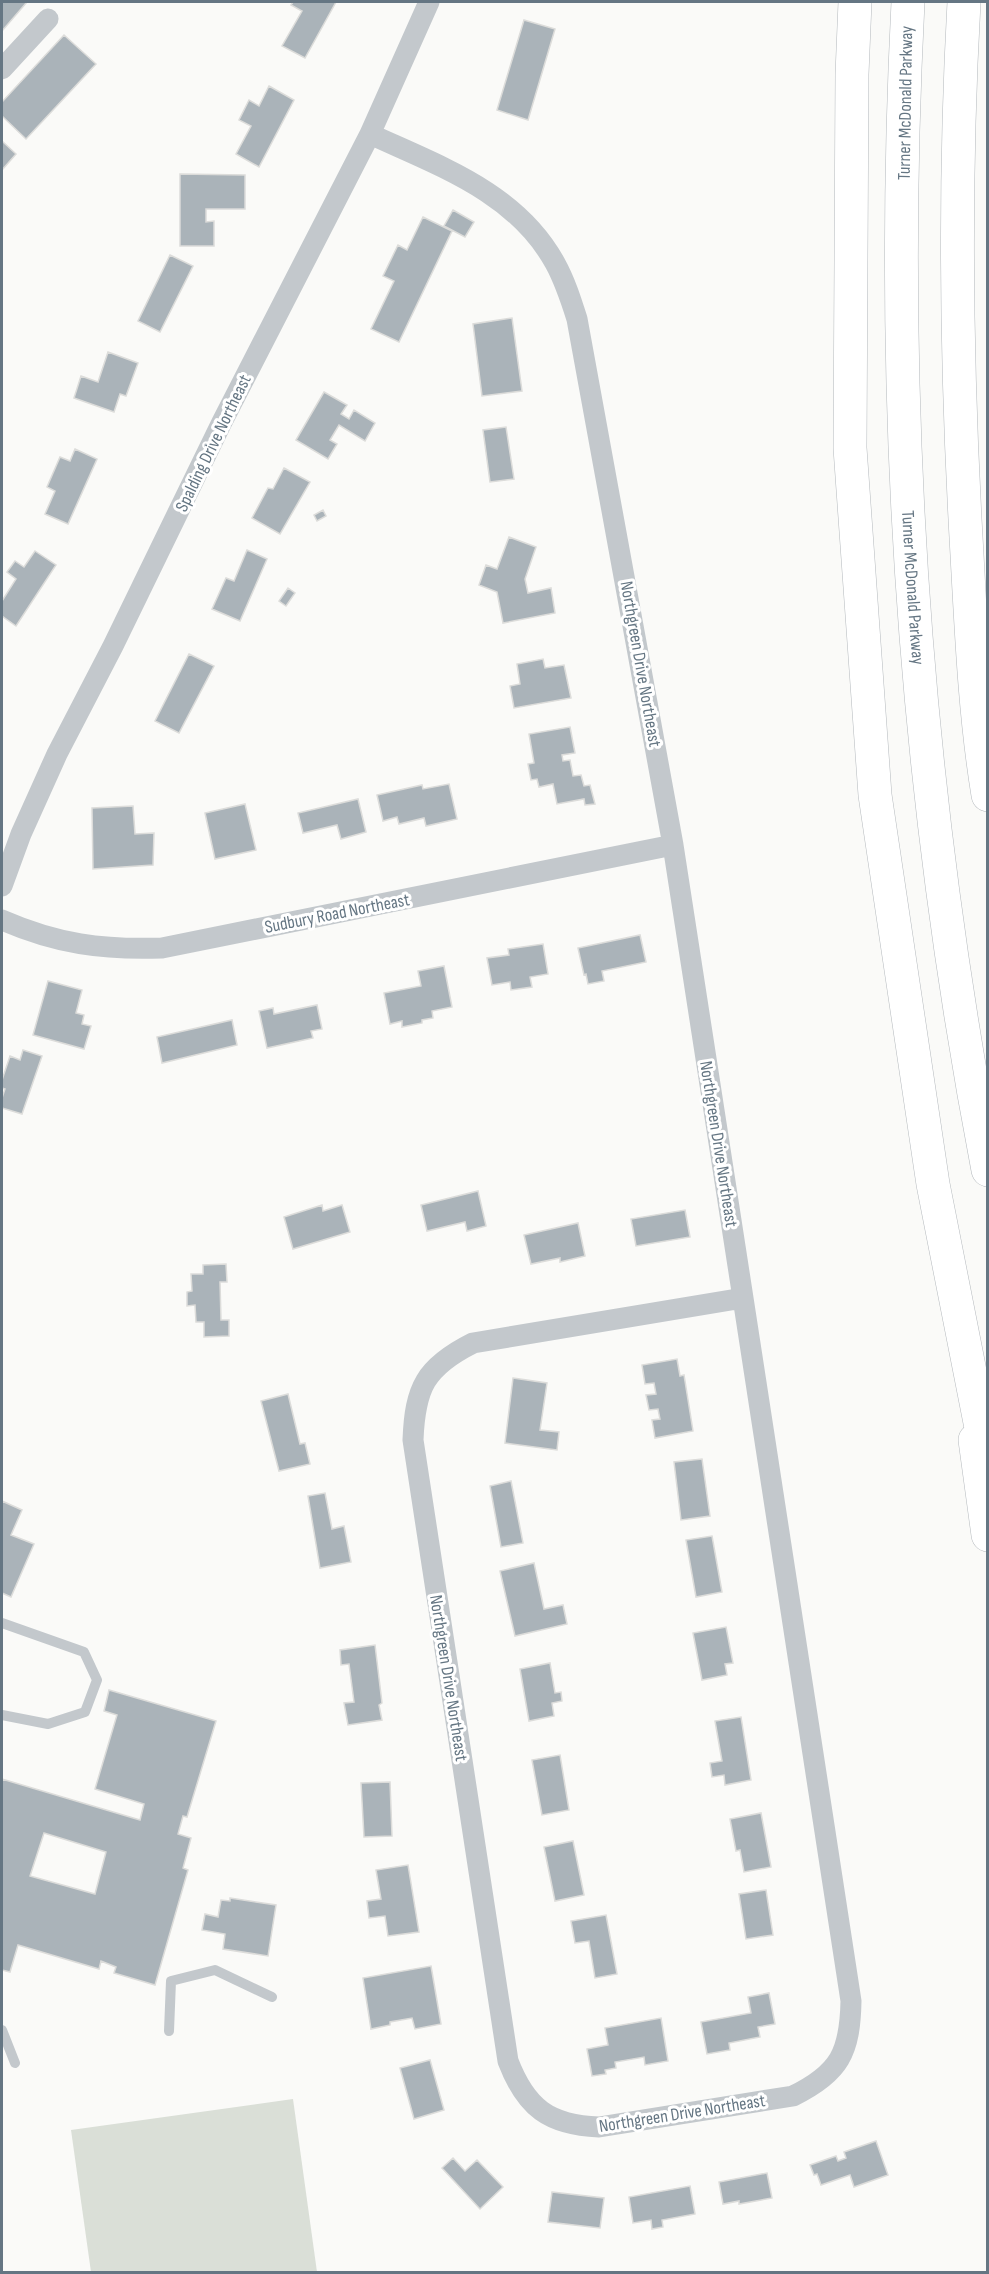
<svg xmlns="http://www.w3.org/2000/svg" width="989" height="2274" font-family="'Sofia Sans Condensed',sans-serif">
	<rect width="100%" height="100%" fill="#fafaf8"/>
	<path fill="#dadfd7" d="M293 2099 317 2272H91L71 2130Z"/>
	<path fill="#aab3b9" stroke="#dcdcda" stroke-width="1.5" fill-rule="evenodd" d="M2 2H27L2 31Z
		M293 2H336L305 58 282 46 302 11 291 5Z
		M524 20 555 29 528 120 497 110Z
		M64 35 96 64 26 139 2 116V102Z
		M269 86 294 100 259 167 236 154 251 126 239 120 249 100 259 106Z
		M2 141 16 154 2 170Z
		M180 174 245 175V209H206V222L214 221V246H180Z
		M453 210 474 222 465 237 444 226Z
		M423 217 452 231 399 342 371 329 394 281 383 276 398 245 407 250Z
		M170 255 193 266 160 332 138 321Z
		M512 318 522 391 482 396 473 324Z
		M108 352 138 363 126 396 120 394 114 412 74 398 81 376 98 382Z
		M324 392 347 405 341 414 349 419 354 410 375 423 365 441 339 425 330 440 337 444 328 459 296 440Z
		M506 427 514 479 490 482 483 430Z
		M75 449 97 459 68 524 45 514 55 491 47 487 60 457 70 461Z
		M284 468 310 482 280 534 252 518 268 488 273 489Z
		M323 510 326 516 317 521 314 515Z
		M509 537 536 547 525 579 528 593 551 588 555 613 503 623 497 592 479 585 486 565 497 569Z
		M247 550 267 559 240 621 212 609 226 578 234 581Z
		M35 551 56 565 16 626 2 616V601L16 579 7 572 15 561 24 567Z
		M288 588 295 593 286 606 279 601Z
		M189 654 214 666 179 733 155 721Z
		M543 659 545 668 564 665 571 698 514 708 510 686 520 684 517 664Z
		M570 727 575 753 562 755 563 761 570 760 573 776 581 775 584 786 590 785 595 804 585 805 584 799 557 804 553 784 539 787 537 779 531 780 528 764 534 763 529 734Z
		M449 784 457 819 426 826 424 818 399 824 397 817 383 821 377 795 422 785 423 789Z
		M358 799 366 832 341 839 337 825 303 833 298 813Z
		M245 804 256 850 215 859 205 813Z
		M133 806 135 834 154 833 153 865 93 869 92 808Z
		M640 935 646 962 602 971 604 981 588 984 586 974 584 975 578 948Z
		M543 944 548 974 530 977 532 987 511 990 510 982 492 985 487 958 509 955 508 949Z
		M444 966 452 1007 432 1011 433 1018 422 1020V1023L402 1027V1021L390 1024 384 993 421 986 418 971Z
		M48 981 82 990 76 1013 84 1015 82 1024 91 1026 84 1049 33 1035Z
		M317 1005 322 1029 311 1031 313 1038 267 1048 259 1011 273 1008 274 1014Z
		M232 1020 237 1045 162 1063 157 1037Z
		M23 1050 42 1056 22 1114 2 1108V1098L5 1089 2 1088V1080L10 1056 20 1060Z
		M478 1191 486 1226 467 1231 465 1222 427 1231 421 1205Z
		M322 1205 323 1211 342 1205 350 1232 293 1249 284 1217Z
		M685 1210 690 1237 636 1246 631 1219Z
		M578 1223 585 1256 560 1262V1258L531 1264 524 1235Z
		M226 1264 227 1282H220L221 1320H229V1336L204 1337V1322H196L195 1305 187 1306V1292L192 1291 191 1274H203V1265Z
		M677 1359 680 1376 684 1375 693 1431 655 1438 652 1420 660 1419 658 1409 649 1410 646 1395 656 1394 654 1383 645 1384 642 1365Z
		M513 1378 547 1383 540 1430 559 1432 557 1450 505 1443Z
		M288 1394 300 1444 305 1443 310 1464 279 1471 261 1401Z
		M702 1459 710 1516 681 1520 674 1462Z
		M511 1481 523 1543 501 1547 490 1486Z
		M325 1493 332 1529 344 1526 351 1562 320 1568 308 1496Z
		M2 1501 22 1510 11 1535 34 1544 11 1597 2 1593Z
		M712 1536 722 1592 696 1597 686 1540Z
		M534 1563 544 1609 563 1605 567 1624 515 1636 500 1571Z
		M726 1627 733 1663 725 1664 727 1675 702 1680 693 1633Z
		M375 1645 382 1703 379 1705 382 1720 348 1725 344 1703 354 1702 349 1664 341 1665 340 1650Z
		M550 1663 555 1693 561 1692 562 1701 552 1703 554 1716 529 1721 520 1669Z
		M109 1690 216 1721 187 1817 183 1816 178 1834 191 1838 183 1868 188 1870 155 1985 114 1973 116 1967 101 1961 99 1969 18 1945 10 1972 2 1970V1779L140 1820 144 1804 95 1789 117 1715 104 1711ZM44 1833 106 1852 95 1894 30 1876Z
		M741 1717 751 1780 725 1785 724 1775 712 1777 710 1763 722 1761 715 1721Z
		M560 1755 569 1810 542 1815 532 1760Z
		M390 1782 392 1836 364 1837 361 1783Z
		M761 1813 771 1867 744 1872 740 1850 736 1851 730 1819Z
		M573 1841 584 1895 555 1901 544 1847Z
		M408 1865 419 1932 388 1936 385 1916 369 1918 367 1901 381 1899 376 1870Z
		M766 1890 773 1935 746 1939 739 1894Z
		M230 1898 276 1905 268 1956 223 1949 225 1934 202 1930 205 1914 218 1917 221 1900 230 1901Z
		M606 1915 617 1974 595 1978 589 1941 575 1943 571 1921Z
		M431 1966 441 2024 415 2029 412 2018 390 2022V2025L371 2029 363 1978Z
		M769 1993 775 2024 758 2027 760 2037 729 2043 730 2050 707 2054 701 2022 751 2013 748 1997Z
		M661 2018 668 2061 645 2065 644 2057 615 2062 616 2068 605 2070 606 2074 592 2076 587 2049 608 2045 605 2028Z
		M430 2060 444 2110 414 2119 400 2068Z
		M876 2141 888 2175 854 2187 850 2175 821 2185 817 2174 814 2175 810 2165 836 2156 838 2161 846 2158 844 2152Z
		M453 2158 465 2171 477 2160 503 2187 480 2209 442 2168Z
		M767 2173 772 2198 739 2204V2201L723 2204 719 2182Z
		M690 2186 695 2214 662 2220 663 2227 652 2229 651 2220 633 2223 629 2197Z
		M552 2192 604 2198 600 2228 548 2222Z"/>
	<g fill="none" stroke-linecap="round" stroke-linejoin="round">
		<g stroke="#b4b9bd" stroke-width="34">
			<g id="highway">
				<path d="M855 2 852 74 850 448 875 795 933 1184 988 1463"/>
				<path id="s1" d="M908 2C888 392 914 786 988 1170"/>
				<path d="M964 2C954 180 956 359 966 537 971 623 974 710 988 795"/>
				<path d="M975 1440 988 1535"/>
			</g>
		</g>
		<path stroke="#c3c8cc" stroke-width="10" d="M2 1623 84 1652 97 1680 85 1712 48 1724 2 1715
			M2 2030 15 2063
			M169 2031 171 1981 215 1970 272 1997"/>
		<path stroke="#c3c8cc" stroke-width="21" d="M2 69 48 19
			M370 134C439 166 516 192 555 263 565 281 571 300 577 319L673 845 743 1298
			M2 886 21 834 57 754 113 646 222 422 370 134 429 2
			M2 920C57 944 102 950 162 948L673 845
			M743 1298 851 2001C850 2052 840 2073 793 2096L599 2127C549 2125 526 2108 508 2061L413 1440C415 1388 425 1367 473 1343Z"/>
		<use href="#highway" stroke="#fff" stroke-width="33"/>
	</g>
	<g text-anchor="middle" stroke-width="6" stroke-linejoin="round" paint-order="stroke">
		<g font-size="18" fill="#657683" stroke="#fff">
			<text transform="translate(905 103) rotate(-89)" y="6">Turner McDonald Parkway</text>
			<text transform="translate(213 443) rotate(-64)" y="6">Spalding Drive Northeast</text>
			<text dy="6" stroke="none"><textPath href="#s1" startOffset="586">Turner McDonald Parkway</textPath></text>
			<text transform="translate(641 664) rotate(80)" y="6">Northgreen Drive Northeast</text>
			<text transform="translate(337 913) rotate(-11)" y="6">Sudbury Road Northeast</text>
			<text transform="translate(719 1144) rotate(81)" y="6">Northgreen Drive Northeast</text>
			<text transform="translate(449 1678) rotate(81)" y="6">Northgreen Drive Northeast</text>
			<text transform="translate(682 2113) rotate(-9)" y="6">Northgreen Drive Northeast</text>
		</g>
	</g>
	<rect width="989" height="2274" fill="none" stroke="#657683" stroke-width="6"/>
</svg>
